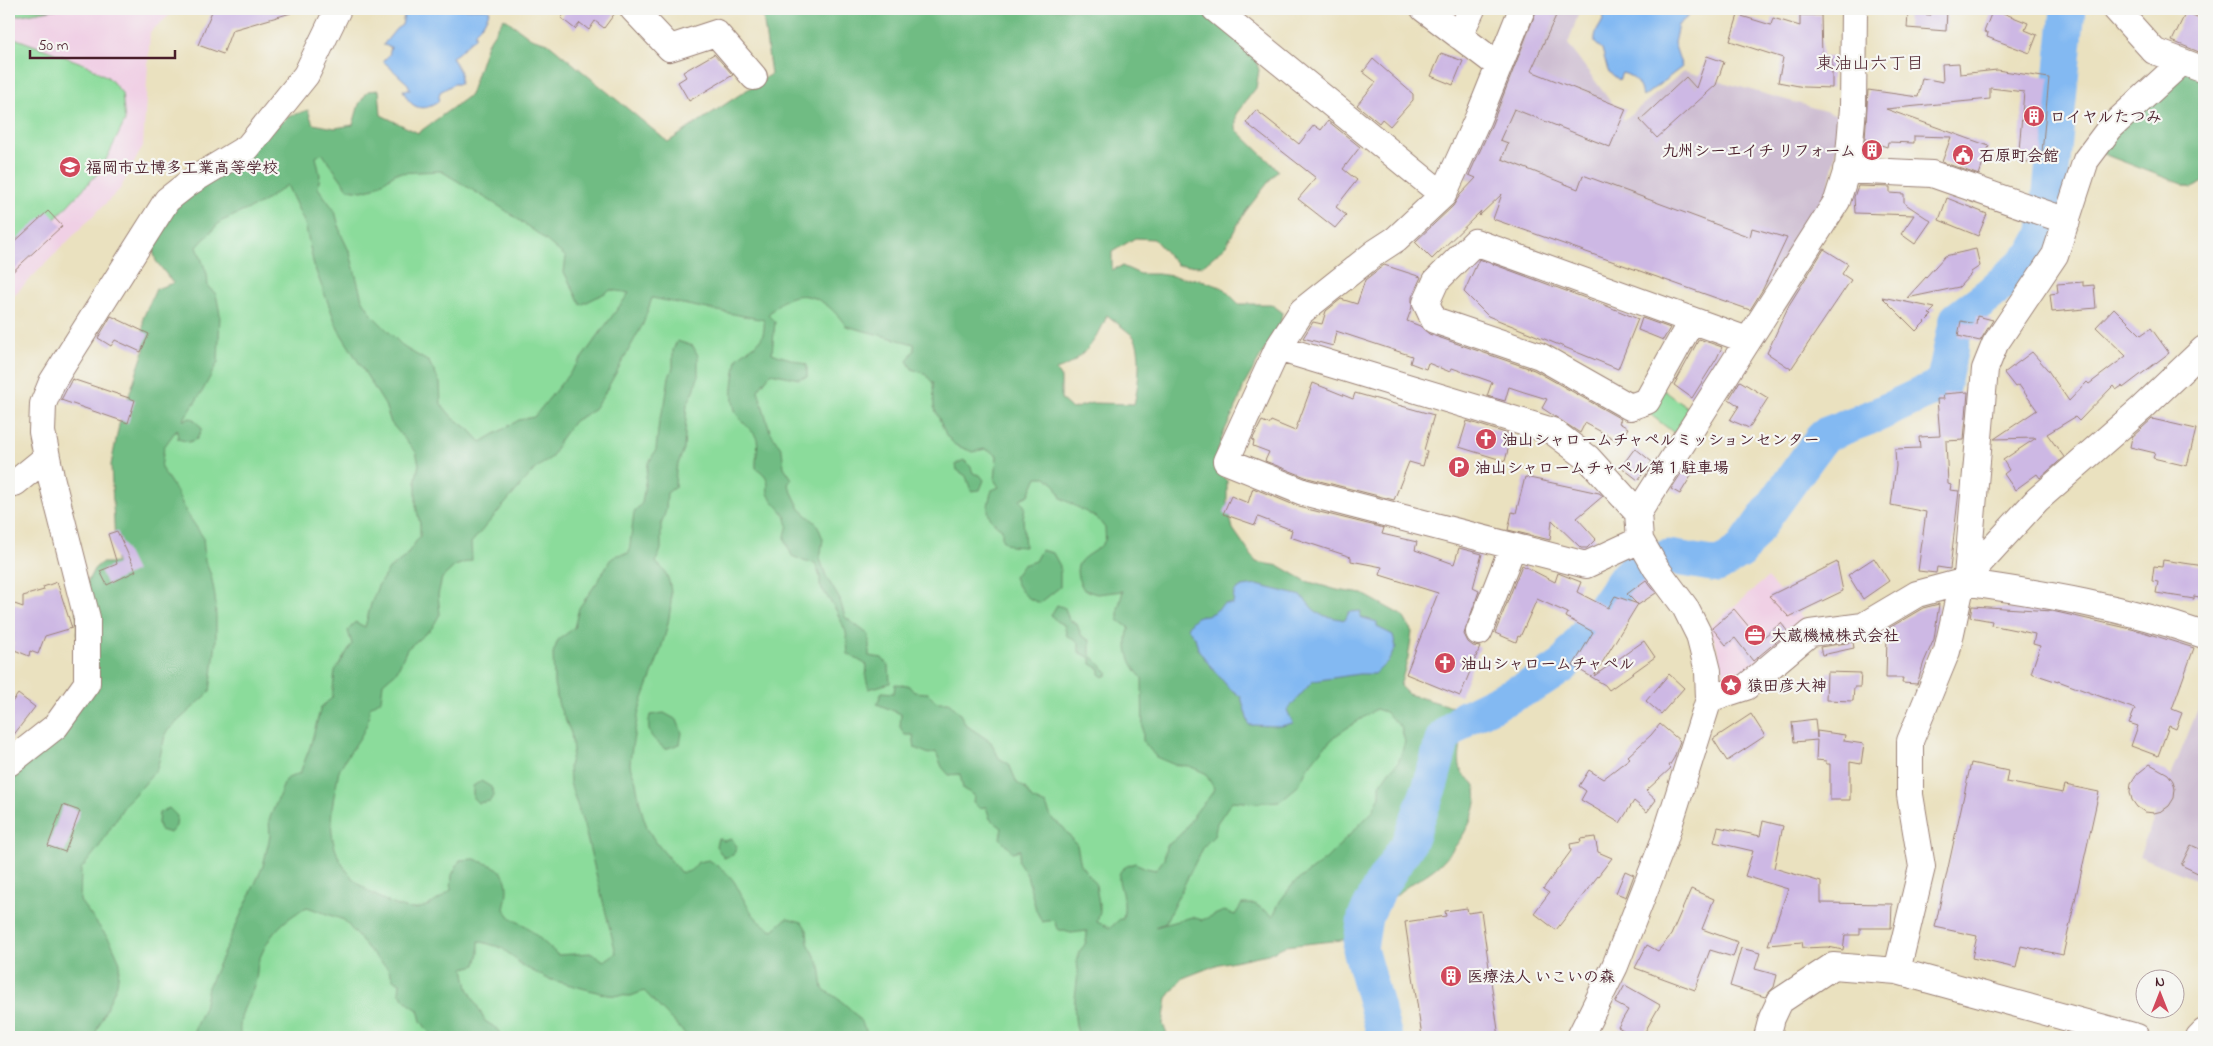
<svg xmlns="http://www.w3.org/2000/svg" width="2213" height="1046" font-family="'Indie Flower','Klee One',sans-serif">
	<rect width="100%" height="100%" fill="#f6f6f2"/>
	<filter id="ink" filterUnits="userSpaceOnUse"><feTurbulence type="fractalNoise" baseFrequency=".02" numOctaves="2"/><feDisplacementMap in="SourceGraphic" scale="10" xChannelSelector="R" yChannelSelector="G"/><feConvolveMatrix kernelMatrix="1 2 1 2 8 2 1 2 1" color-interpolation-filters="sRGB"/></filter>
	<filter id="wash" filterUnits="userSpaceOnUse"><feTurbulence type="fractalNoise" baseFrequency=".0096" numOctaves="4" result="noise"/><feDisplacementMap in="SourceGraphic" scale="20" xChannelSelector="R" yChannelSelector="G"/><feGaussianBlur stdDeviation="1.12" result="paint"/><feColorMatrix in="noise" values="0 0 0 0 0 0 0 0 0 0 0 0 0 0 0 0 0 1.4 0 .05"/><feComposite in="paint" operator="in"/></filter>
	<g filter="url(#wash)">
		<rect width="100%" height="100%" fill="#eae1bf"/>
		<path fill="#f0d0e5" d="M9 9H177L150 32 143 146 120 189 9 300Z
			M1767 578 1811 626 1737 682H1726L1715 640 1706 630Z"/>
		<path fill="#cebed2" d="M1531 9H1580L1568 44 1624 120 1684 71 1839 115 1835 155 1826 199 1770 290 1460 176Z
			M2204 694V883L2139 856Z"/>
		<path fill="#8bdc9b" stroke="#6a7e63" d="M9 9H56L9 17Z
			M9 36 87 65 109 78 122 93 125 121 101 170 9 268Z
			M306 144 892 256 1344 688 1424 720 1407 796 1296 933 1153 977 1141 1037H9V899L114 792 128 498 184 237Z
			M1661 388 1689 409 1674 433 1646 411Z"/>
		<path fill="#70bc83" stroke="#5d6e57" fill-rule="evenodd" d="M762 9H1230L1254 55 1259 70 1256 88 1236 114V129L1278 170 1245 212 1225 247 1202 266 1177 265 1154 239 1135 238 1112 252V270L1122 266 1140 274H1158L1201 280 1223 288 1239 304H1271L1282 312 1280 329 1265 349 1244 385 1238 403 1223 434 1217 454 1215 468 1227 481V504L1233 529 1256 562 1280 566 1306 581 1337 590 1363 594 1403 616 1412 632 1408 658 1400 686 1408 694 1456 708C1458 717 1461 728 1461 738 1461 749 1457 762 1462 772 1465 778 1473 780 1475 786 1483 812 1457 847 1440 864 1425 878 1404 885 1391 900 1381 911 1381 927 1371 937L1285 946 1268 954 1219 964 1183 978 1167 998 1163 1024 1168 1037H1083L1078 1034C1071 1007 1076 997 1078 972 1078 967 1076 960 1078 956 1081 944 1087 950 1087 931L1071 933 1057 929 1054 920 1042 922 1036 910 1027 875 1018 861 1020 850 1012 852 1000 838 1002 828 990 819 986 807 979 808 973 802 974 795 963 789 960 774 949 775 942 767 936 752 929 754 915 748 913 735H905L900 727 901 714 877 704 882 692 894 693 895 684 908 685 914 692 928 693 937 702H949L960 714 966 725 991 742 999 758 1009 764 1017 783 1025 788 1032 799 1046 805 1052 819 1063 827 1077 845 1081 865 1096 885 1100 912 1097 922 1110 928 1120 919H1123C1124 912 1125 905 1123 898 1120 881 1111 870 1135 863L1146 868 1156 870 1164 859 1166 846C1186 833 1186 825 1200 807 1206 800 1211 797 1214 788L1205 773 1189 766 1175 765 1156 757 1143 741 1142 678C1128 663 1124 647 1129 628L1118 620V609L1123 591 1097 594 1084 590C1062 555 1099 556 1105 540 1106 537 1105 532 1105 528L1097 518 1061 498 1056 486 1046 477H1037L1029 495 1020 499 1025 507 1023 518 1025 547 1011 546 1002 540V529C985 518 986 509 992 490L999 487 995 481 997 455 985 449 973 452 955 445 946 435 934 407 933 383 925 374 912 369 907 361 914 350V344L846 326C825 296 795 281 768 315L775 322 772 353C784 358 795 359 807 365V377L799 379 771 373 758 390 770 431 782 450 784 467 792 479 788 484 800 509 817 524 823 539 820 559 826 576 840 600 845 617 869 635V656L882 658 889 667 890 683 869 689 866 678 867 665 848 654 846 632 836 610 820 586V577L815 563 806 562 792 556C790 551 786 544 785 538 785 532 789 527 787 522 785 512 778 508 772 500 761 487 777 482 756 468 755 459 760 443 756 437 754 432 743 423 738 416 728 401 735 375 737 358 753 344 766 345 764 320L652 298 643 324 602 398 592 411 574 421 560 440 552 457 535 469 471 543 472 560 455 566 442 578 438 595 440 614 432 628 407 649 397 671 383 683 381 700 370 707C369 713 368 720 366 726 360 741 347 754 340 769 337 775 337 784 335 791 324 840 337 876 382 899 413 915 425 911 451 890L452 875 460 860 475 859C482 863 491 864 497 868 511 878 507 896 504 909L512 919 526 926 558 955 592 953 604 961 616 953 584 826 570 783 569 766 573 751 571 733 559 706 554 684 553 653 558 640 574 628 579 608 600 578 610 560 617 555 629 553 634 512 642 503 648 464 656 450 659 421 665 404 669 377 673 368V350L677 341 693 346 698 356V377L694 391 687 404 684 449 676 469 675 487 667 493 666 510 661 525V549L656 563C694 588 649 676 640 708 636 722 631 750 630 764 630 770 635 776 636 782 639 799 642 818 650 833 658 847 671 859 680 872 689 874 693 869 698 862L709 860C718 866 729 873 735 883 745 901 752 921 773 930L787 918 802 922 807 930 808 943 820 965 823 989C843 1001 860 1014 869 1037H688L644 991 631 996 608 995 548 979 523 966 502 948 479 941V953L476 965 464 968 468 988 485 1021 496 1028 503 1037H441L440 1034 431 1035 421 1021 418 1010 409 1004 399 992 400 983 393 979 388 968 375 957 344 920 307 907C282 921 270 933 259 960 256 967 258 975 255 983 247 1004 238 1013 240 1037H191L204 1007 208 987 263 866 270 836 269 820 286 779 300 773 310 747 321 707 332 698 335 671 352 644 348 631 355 622 365 627 371 604 378 586 389 569 405 557 420 536V524L416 506V478L419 464 416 452 391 423 385 405 338 329 314 266 305 224 287 185 262 203 220 222 197 247 207 274 208 287 216 294 220 314 218 362 202 392 183 420 191 418 195 420 202 429 197 439 189 442 178 439 177 429 164 447 161 468 177 492 186 512 203 537 205 561 211 575 215 596 216 618V642L210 692 166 732 157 769 142 787 126 803 99 847 81 869 80 901 111 942 120 962 117 984 96 1032 95 1037H9V758L78 688 77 602 94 569 101 563H116L111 465 119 425 144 351 143 318 156 289 173 283 156 261 151 244 168 211 288 117 308 110 313 124 335 128 353 125 359 104 368 91 379 90 381 115 418 133 470 95 487 44 504 18 531 38 548 43 668 142 771 74ZM322 153 348 189 362 191 374 188 396 173 441 171 502 208 537 233 566 257 564 272 581 305 611 290 629 293 581 359 534 417 519 420 481 442 469 429 453 418 441 404 440 383 429 362 405 348 373 316 362 299 350 253 341 234 335 211 318 188 320 175 316 157ZM1107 315C1115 322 1124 328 1132 335 1144 346 1138 389 1134 404L1092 403 1072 409 1061 399V378L1056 370C1080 363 1099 338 1107 315ZM1376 709 1385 712 1401 727 1405 742 1398 763 1389 771 1380 785V796L1372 812 1326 859 1293 884 1280 901 1273 916 1255 904H1242L1235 915 1224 911 1202 920 1192 917 1155 927 1165 923 1197 859 1205 845 1214 836 1217 823 1232 801 1256 803 1280 801 1298 786 1308 767 1323 748 1338 734Z
			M2182 65 2204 73V182L2192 188 2098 152Z
			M964 460 971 467 973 473 980 475 984 480 980 490 971 491 966 476 957 470 956 464Z
			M1041 550 1053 553 1060 566V587L1040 603C1025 598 1019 591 1014 577L1023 565 1035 561Z
			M1057 605 1065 608 1069 620 1077 624 1081 635 1090 641V654L1109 674 1104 677 1100 674V669L1091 664V658L1079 652V643L1067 636 1064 625 1056 621 1051 615Z
			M664 713 677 720 682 733 680 744 665 749C651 737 646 734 650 715Z
			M481 781 491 787 494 794 490 801 478 803 473 798V786Z
			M169 808 177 816 176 826 170 833 160 830 158 823 159 813Z
			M718 838 724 841 732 839 737 847 733 855 724 858 716 846Z"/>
		<path fill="#83b9f2" stroke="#666c8e" d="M411 9H488L490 11 483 24 475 32V38C465 44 462 52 452 57L460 72V84H454L440 92 438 102C422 113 410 108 403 90H410L408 84 383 61 389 55 391 47 383 45 396 29 402 25 404 15Z
			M1605 9H1697L1678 25 1674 43 1682 67 1643 97C1639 84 1635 76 1622 73L1619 80 1608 71 1602 49 1595 43C1594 32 1598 30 1602 22 1604 19 1604 13 1605 9Z
			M1257 585 1302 596 1313 609 1321 615 1345 620 1349 612 1361 611 1360 617 1377 622V627L1393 635 1396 647 1389 660 1375 674H1359L1313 681 1287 710 1293 723 1281 726 1249 725 1241 697 1228 687 1208 663 1198 649 1195 637 1187 628C1198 610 1201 619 1214 612 1218 610 1221 606 1224 604H1233L1234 592 1242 587Z"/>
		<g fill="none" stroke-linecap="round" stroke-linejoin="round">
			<path stroke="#83b9f2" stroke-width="35" d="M1385 1037 1360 949 1365 917 1382 883 1408 844 1431 783 1443 738 1465 718 1539 682 1563 666 1626 577 1641 562 1669 557 1718 565 1740 552 1824 435 1879 414 1943 384 1957 319 1990 294 2034 254 2046 232 2068 9"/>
		</g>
		<g id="blocks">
			<path fill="#cdb8e4" d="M213 9H291V13L232 30 223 54 198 45Z
				M561 9H618L604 28 595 21 589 30 580 23 575 29 561 18 566 12Z
				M1537 9H1559L1531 71 1626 109 1610 147 1514 109 1500 140 1508 143 1502 159 1578 189 1583 175 1750 237 1752 228 1787 238 1763 289 1750 310 1493 219 1502 194 1479 216 1481 211 1432 259 1415 242 1453 206 1460 195 1476 178 1469 175 1492 124Z
				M1932 9H1947L1946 31 1907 28 1908 13 1931 15Z
				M1993 9 2028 23 2025 30 2037 35 2030 53 1987 37 1988 33 1984 32Z
				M2186 12 2204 20V40L2199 52 2172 41Z
				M1738 15 1771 25 1773 18 1800 26V15H1821L1822 57H1832V88L1804 87 1778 82 1783 58 1730 41Z
				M1441 53 1463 61 1453 85 1431 76Z
				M714 54 733 75 689 101 678 82 686 77 683 72Z
				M1707 56 1724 62 1716 85 1657 138 1640 120 1686 77 1696 88Z
				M1373 59 1413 94V100L1390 126 1382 119 1379 123 1357 105 1376 82 1363 72Z
				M1959 63 1960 74 1997 70 2049 78 2041 164 2018 162 2024 92 1990 88V99L1886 109 1989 146 1979 175 1942 162 1951 137 1914 136V143L1888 142 1887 147 1875 143 1871 156H1864L1868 90 1918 97 1922 78 1943 82 1942 64Z
				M1256 110 1299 144 1314 125 1321 130 1328 121 1360 147 1343 169 1357 180 1336 207 1346 215 1335 228 1298 199 1316 178 1246 123Z
				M1858 186 1890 187V193L1904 194V203L1931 221 1915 244 1901 234 1914 215 1855 213 1854 197Z
				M1947 198 1987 214 1978 236 1939 220Z
				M48 211 62 226 9 275V247Z
				M1824 249 1848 264 1842 274 1851 280 1791 369 1767 353 1789 305Z
				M1976 249 1980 266 1971 272V274L1959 287 1907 298 1945 256Z
				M1479 259 1607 306 1638 319 1618 369 1488 316 1464 292Z
				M1384 265 1421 277 1412 297V307L1407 321 1420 326 1429 334 1534 370 1621 419 1619 423 1628 428 1620 442 1585 423 1580 433 1542 408 1547 399 1524 392 1509 387 1505 401 1487 396 1492 382 1452 368 1450 372 1428 363 1426 369 1410 363 1412 356 1336 331 1333 346 1303 338 1313 322 1322 324 1326 311 1341 299 1357 304 1365 280Z
				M2083 282V286L2094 285 2096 308 2052 312 2050 294 2058 293 2057 284Z
				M1882 297 1935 308 1929 314 1932 315 1916 331Z
				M2114 308 2141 335 2151 328 2169 353 2123 388 2122 386 2116 390 2113 386 2079 421 2075 417 2047 434 2064 457 2040 478 2037 474 2015 490 2004 474 2009 470 2003 460 2036 438 1994 439 2037 410 2019 385 2015 387 2004 373 2032 352 2047 369 2069 401 2087 382 2089 384 2126 356 2096 327Z
				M111 316 149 334 141 352 115 340 111 346 98 338Z
				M1977 316 1993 320 1980 341 1958 336 1961 321 1976 324Z
				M1642 318 1670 328 1663 340 1638 330Z
				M1699 339 1722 347 1717 358 1692 398 1674 385Z
				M72 379 135 400 128 423 61 400Z
				M1740 381 1768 398 1749 428 1730 420 1739 406 1729 399Z
				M1313 383 1353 399 1355 393 1434 415 1424 450 1427 451 1423 466 1409 462 1394 500 1308 478 1265 461 1269 452 1253 446 1254 441 1252 440 1262 421 1269 424 1271 421 1295 431Z
				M1968 392 1964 440 1946 441 1948 484 1951 485 1950 490 1959 491 1950 569 1937 567 1936 573 1918 571 1926 512 1891 505 1896 466 1895 449 1920 448 1919 437 1940 436 1937 399H1944L1943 394Z
				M2152 419 2196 429 2187 466 2153 458 2155 453 2130 447 2132 437Z
				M1467 421 1512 435 1505 461 1459 447Z
				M1635 448 1652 462 1638 480 1621 467Z
				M1684 469 1693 473 1680 494 1671 489Z
				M1525 477 1599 493 1603 496 1577 518 1596 539 1587 548H1581L1552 520 1550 540 1508 530 1512 512 1516 513Z
				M1253 488 1299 507 1384 528 1382 534 1417 542 1415 550 1454 564 1459 548 1482 554 1473 588 1479 591 1464 634 1468 642 1473 646 1480 647 1460 696 1406 674 1438 593 1380 575 1382 567 1351 561V557L1290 537 1292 530 1258 517 1255 525 1223 514 1231 496 1248 503Z
				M117 531 136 571 107 585 100 571 117 564 108 534Z
				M1874 558 1889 581 1863 599 1848 575Z
				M2163 560 2204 566V598L2194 596V599L2156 593 2158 582 2152 581 2154 566 2162 567Z
				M1837 562 1843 591 1789 617 1769 596Z
				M1522 565 1555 582 1558 573 1581 582 1577 592 1608 608 1615 596 1638 604 1594 676 1644 641 1655 657 1609 690 1605 685 1573 666 1593 632 1566 617 1568 613 1537 599 1520 637 1518 636 1516 642 1495 633Z
				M1646 580 1656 593 1638 605 1627 594Z
				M57 582 72 628 45 636 38 654 30 651 29 656 12 649 14 643 9 641V602L23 607V596L44 590 43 587Z
				M1939 604 1934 639 1924 662 1917 684 1902 683 1903 678H1886L1887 635 1884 631 1923 608Z
				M1972 606 2052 611 2140 631 2194 648 2172 709 2182 713 2176 729 2169 726 2158 756 2131 746 2138 726 2129 723 2135 709 2058 681V682L2031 673 2040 646 2033 644 2035 634 1991 625 1992 621 1970 617Z
				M1734 609 1760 640 1781 623 1788 632 1753 661 1735 638 1726 645 1712 628Z
				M1853 642 1854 648 1822 655 1820 647Z
				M1827 672 1861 673 1860 687H1854L1853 701 1826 700Z
				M1669 674 1684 688 1661 714 1646 701Z
				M18 694 35 707 9 741V706Z
				M1751 714 1765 736 1727 761 1713 739Z
				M1815 719 1817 738V731L1845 735 1844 741 1864 744 1861 764 1850 762V800H1830V764H1826V761L1816 760 1817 740 1794 742 1792 722Z
				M1660 724 1680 741 1674 758 1669 766 1671 768 1646 791 1656 800 1647 812 1634 801 1620 823 1581 800 1586 791 1579 786 1589 770 1603 779 1630 758 1628 756 1651 735Z
				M1971 763 2008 771 2006 782 2063 793 2065 785 2099 792 2063 955 2021 946 2016 968 1972 958 1977 936 1935 927Z
				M2150 764 2168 774 2173 781 2175 789 2174 798 2169 806 2162 811 2154 813 2145 812 2137 807 2132 800 2130 792 2131 783 2136 775Z
				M63 805 80 811 65 852 48 846Z
				M1763 821 1783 826 1774 868 1821 882V903L1892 904 1891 928H1860V935H1845L1843 950 1828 947 1803 948 1802 942 1768 945 1788 889 1745 876 1753 851 1714 842 1718 827 1760 836Z
				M1595 837 1598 852 1612 858 1556 930 1534 913 1549 893 1543 889 1571 851 1570 844 1581 842 1580 839Z
				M2191 845 2204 851V876L2181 865Z
				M1625 871 1634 875 1626 897 1616 893Z
				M1691 889 1714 899 1702 929 1738 942 1733 957 1710 950 1695 990 1635 968 1647 945 1658 951 1671 935Z
				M1467 908 1468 913 1481 911 1499 1037H1422L1405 922 1446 916 1445 911Z
				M1741 948 1760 953 1755 969 1777 975 1774 987 1765 997 1730 986Z
				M1625 985 1660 1005 1642 1037H1635L1618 1027 1628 1010 1615 1003Z"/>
		</g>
	</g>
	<g filter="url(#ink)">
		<use href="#blocks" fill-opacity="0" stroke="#9a8075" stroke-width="1"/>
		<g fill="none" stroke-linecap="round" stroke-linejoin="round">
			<g stroke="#9a8075" stroke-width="28">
				<path id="minor" d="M633 9 670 48 716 33 754 77
					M1215 9 1443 195 1478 118 1522 9
					M1424 9 1499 66
					M2116 9 2154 51 2204 70
					M1459 36 1472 9
					M1846 170 1932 174 2067 221
					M1692 320 1647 401 1630 407 1540 356 1434 320 1426 303 1436 281 1475 242 1747 340
					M1278 348 1302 311 1376 252 1396 239 1443 195
					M9 483H15L47 457
					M1638 513 1588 458 1552 431 1278 348 1226 461 1303 492 1586 565 1640 540
					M1967 576 1985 369 1995 344 2055 255 2086 160 2110 128 2182 62
					M1479 632 1513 546
					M1709 699 1746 687 1810 633 1863 626 1917 594 1962 582 2037 500 2141 409 2204 349
					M9 763 56 726 87 683V618L51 477 42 432 43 404 52 382 167 200 190 182 248 147 306 75 338 9
					M1897 971 1922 867 1910 795V741L1947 651 1962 582C2046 594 2124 607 2204 635
					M1580 1037 1615 966 1664 841 1709 699 1708 671 1699 635 1685 607 1656 568 1640 540 1638 513 1837 201 1848 166 1853 108 1854 9
					M1767 1037 1772 1018 1780 1001 1833 966 1897 971 2137 1037
					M2199 1037 2204 1032"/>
			</g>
			<use href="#minor" stroke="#fff" stroke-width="26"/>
		</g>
	</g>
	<defs>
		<g id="building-disc" transform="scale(1.125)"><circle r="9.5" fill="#d1495b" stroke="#f6f6f2"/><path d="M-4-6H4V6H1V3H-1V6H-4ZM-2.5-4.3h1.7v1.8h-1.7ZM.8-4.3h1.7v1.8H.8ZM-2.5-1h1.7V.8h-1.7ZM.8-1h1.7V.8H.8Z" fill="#fff"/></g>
		<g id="civic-disc" transform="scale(1.125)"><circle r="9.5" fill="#d1495b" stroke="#f6f6f2"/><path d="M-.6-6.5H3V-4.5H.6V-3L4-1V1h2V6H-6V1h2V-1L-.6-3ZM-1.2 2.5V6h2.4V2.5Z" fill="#fff"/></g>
		<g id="school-disc" transform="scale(1.125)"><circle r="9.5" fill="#d1495b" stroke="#f6f6f2"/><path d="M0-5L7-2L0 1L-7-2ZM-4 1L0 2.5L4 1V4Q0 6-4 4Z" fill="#fff"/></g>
		<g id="church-disc" transform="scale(1.125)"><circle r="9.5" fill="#d1495b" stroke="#f6f6f2"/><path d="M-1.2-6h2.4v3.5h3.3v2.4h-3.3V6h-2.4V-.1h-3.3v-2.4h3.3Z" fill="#fff"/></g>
		<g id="parking-disc" transform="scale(1.125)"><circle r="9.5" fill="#d1495b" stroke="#f6f6f2"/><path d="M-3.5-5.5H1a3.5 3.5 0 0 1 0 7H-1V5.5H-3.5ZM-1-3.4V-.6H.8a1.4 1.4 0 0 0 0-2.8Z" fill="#fff"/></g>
		<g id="office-disc" transform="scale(1.125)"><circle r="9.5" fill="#d1495b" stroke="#f6f6f2"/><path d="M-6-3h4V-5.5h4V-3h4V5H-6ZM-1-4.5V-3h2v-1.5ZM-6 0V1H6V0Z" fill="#fff"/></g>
		<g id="sight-disc" transform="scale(1.125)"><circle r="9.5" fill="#d1495b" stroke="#f6f6f2"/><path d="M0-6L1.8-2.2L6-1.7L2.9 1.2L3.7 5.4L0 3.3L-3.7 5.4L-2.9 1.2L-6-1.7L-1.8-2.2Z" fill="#fff"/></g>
	</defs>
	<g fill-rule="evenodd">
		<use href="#building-disc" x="2034" y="116"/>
		<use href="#building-disc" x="1872" y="150"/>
		<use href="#civic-disc" x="1963" y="155"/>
		<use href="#school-disc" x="70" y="167"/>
		<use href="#church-disc" x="1486" y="439"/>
		<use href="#parking-disc" x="1459" y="467"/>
		<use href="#office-disc" x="1755" y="635"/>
		<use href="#church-disc" x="1445" y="663"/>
		<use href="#sight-disc" x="1731" y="685"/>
		<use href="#building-disc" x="1451" y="976"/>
	</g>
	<g text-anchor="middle" stroke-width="4.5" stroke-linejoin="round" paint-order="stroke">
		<g font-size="16" font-weight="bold" fill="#4a1f2b" stroke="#f6f6f2" text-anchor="start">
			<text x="2050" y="122">ロイヤルたつみ</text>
			<text x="1856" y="156" text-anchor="end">九州シーエイチ リフォーム</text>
			<text x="1979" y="161">石原町会館</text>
			<text x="86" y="173">福岡市立博多工業高等学校</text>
			<text x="1502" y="445">油山シャロームチャペルミッションセンター</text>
			<text x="1475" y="473">油山シャロームチャペル第１駐車場</text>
			<text x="1771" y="641">大蔵機械株式会社</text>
			<text x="1461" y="669">油山シャロームチャペル</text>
			<text x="1747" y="691">猿田彦大神</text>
			<text x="1467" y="982">医療法人 いこいの森</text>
		</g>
		<g font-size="18" fill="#4a1f2b" stroke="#f6f6f2">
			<text x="1870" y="69">東油山六丁目</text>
		</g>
	</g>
	<rect width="2213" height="1046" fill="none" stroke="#f6f6f2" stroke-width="30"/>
	<g transform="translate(2160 994)"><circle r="24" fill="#f6f6f2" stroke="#b1a0a2"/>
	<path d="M0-4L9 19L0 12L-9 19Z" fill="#d1495b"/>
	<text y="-8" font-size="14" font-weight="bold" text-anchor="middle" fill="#4a1f2b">N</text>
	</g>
	<path d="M30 50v8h145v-8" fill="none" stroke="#4a1f2b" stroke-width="2.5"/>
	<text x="38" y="50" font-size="15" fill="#4a1f2b" stroke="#f6f6f2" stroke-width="4" paint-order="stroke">50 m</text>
</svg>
